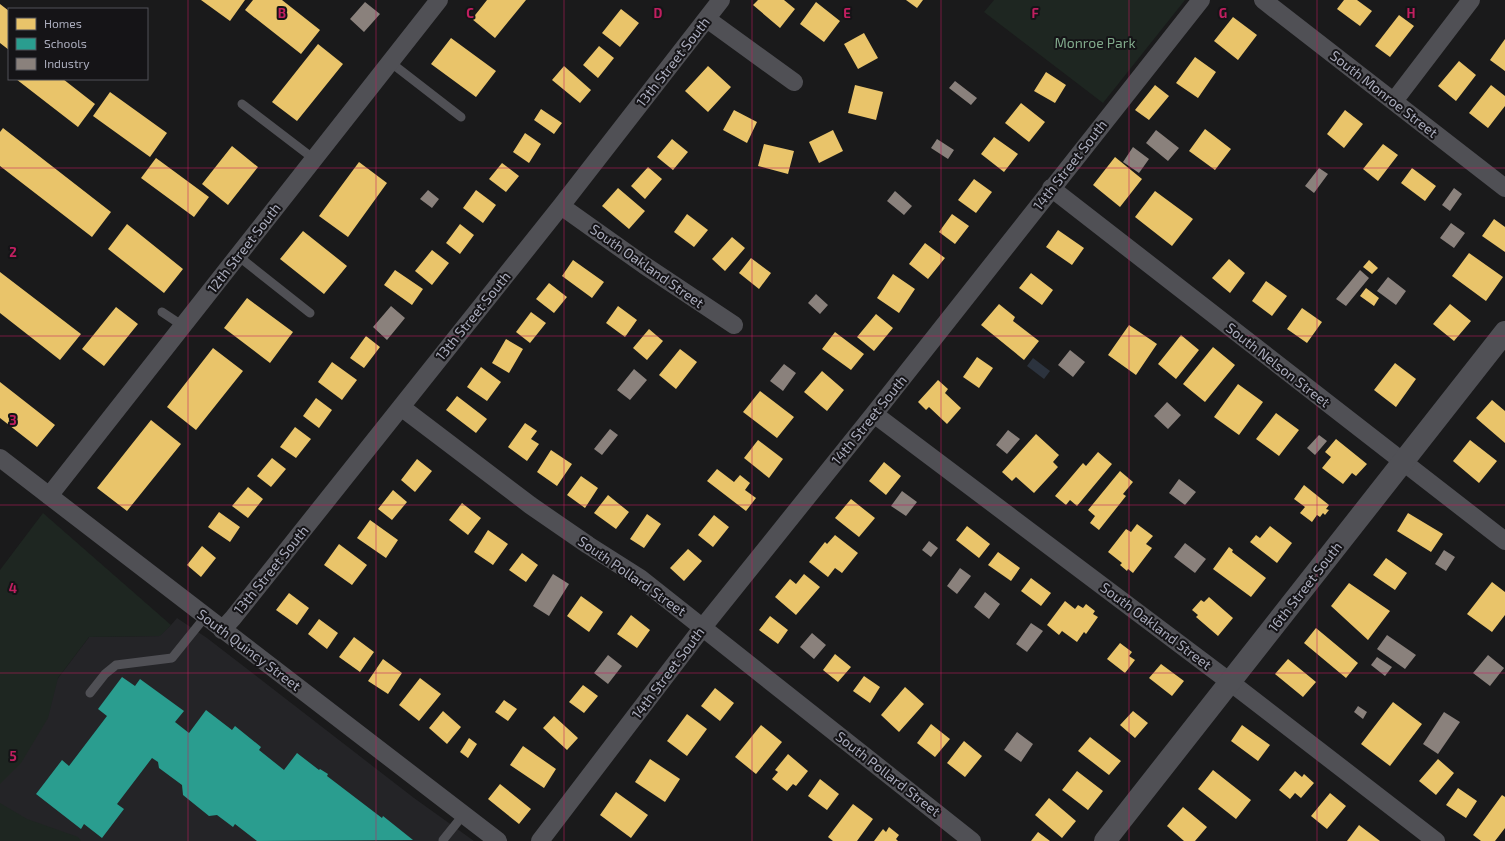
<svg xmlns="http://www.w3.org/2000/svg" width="1505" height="841" font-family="'Exo 2',sans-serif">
	<rect width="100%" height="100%" fill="#1a1a1b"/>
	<path fill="#242427" d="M177 618 207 638 414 798 474 841H46L0 805V773L34 710 89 637 159 636 171 625Z"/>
	<path fill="#1e2621" d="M994 0H1185L1103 103 984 12Z
		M43 513 171 625 160 636 89 637 58 678 48 718 21 763 0 784V570Z
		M0 803 27 819 78 837 81 841H0Z"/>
	<path fill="#2c333e" d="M1033 358 1050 371 1044 379 1027 366Z"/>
	<path fill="#e9c46a" d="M201 0H245L230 21Z
		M253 0H282L320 30 301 54 245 10Z
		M487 0H526L495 38 472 19Z
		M758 0H784L795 9 780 28 753 5Z
		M906 0H923L917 8Z
		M1344 0H1357L1372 11 1360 26 1337 9Z
		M816 2 840 21 824 42 800 24Z
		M0 4 9 11V50L0 43Z
		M621 9 639 23 620 47 602 33Z
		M1399 15 1414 26 1390 57 1375 46Z
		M1233 17 1257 35 1238 60 1214 41Z
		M864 33 878 58 858 69 844 44Z
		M451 38 496 71 476 97 431 64Z
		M1505 39V71L1490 60Z
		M318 44 343 64 297 121 272 102Z
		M599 46 614 58 598 78 583 65Z
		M1195 57 1216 72 1198 98 1176 83Z
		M1459 61 1476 75 1456 101 1438 86Z
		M564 66 591 90 580 103 552 80Z
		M708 66 731 87 708 112 685 91Z
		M1046 72 1066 85 1055 103 1034 91Z
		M16 79H63L95 104 78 127Z
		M855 85 883 92 876 120 848 113Z
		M1155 85 1169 96 1149 120 1135 110Z
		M1491 85 1505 96V106L1488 128 1469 113Z
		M110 92 167 133 150 157 93 116Z
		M1021 103 1045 122 1029 142 1005 123Z
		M541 109 562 123 554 134 534 120Z
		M734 110 757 122 747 143 723 130Z
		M1345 110 1363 124 1344 148 1327 134Z
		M3 128 111 212 92 237 0 166V132Z
		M1205 129 1231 149 1215 170 1189 151Z
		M833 130 843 151 819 163 809 142Z
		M525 133 541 144 529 163 513 152Z
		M994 137 1018 154 1004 172 981 154Z
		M672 139 688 152 673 170 657 157Z
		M764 144 794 151 788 174 758 166Z
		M1383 144 1398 155 1378 181 1363 169Z
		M232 146 258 167 228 205 202 184Z
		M1115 157 1142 179 1120 207 1093 185Z
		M156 158 209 197 194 217 141 178Z
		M359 162 387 183 348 237 319 216Z
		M502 163 519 176 506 192 489 179Z
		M648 167 662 179 645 199 631 186Z
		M1412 168 1436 186 1425 201 1401 183Z
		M974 179 992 192 976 213 958 200Z
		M618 188 645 211 629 229 602 206Z
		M476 190 496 205 483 223 463 208Z
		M1155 191 1193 219 1172 246 1135 217Z
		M687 214 708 230 694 247 674 232Z
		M952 214 969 226 955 244 939 232Z
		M1494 219 1505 227V252L1482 236Z
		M127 224 183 269 164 293 108 249Z
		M460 224 474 235 460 254 446 243Z
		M1058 230 1084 248 1072 265 1046 247Z
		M303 231 347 266 324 294 280 259Z
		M732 237 745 248 725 271 712 259Z
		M925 243 945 258 928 279 909 264Z
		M432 250 449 263 432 285 415 271Z
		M1469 253 1503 277 1486 301 1452 276Z
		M751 258 771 273 759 289 739 273Z
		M1229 259 1245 273 1230 293 1212 278Z
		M573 260 604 282 592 298 562 276Z
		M1369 260 1378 268 1372 274 1363 267Z
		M395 270 423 289 412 305 384 285Z
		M0 272 81 334 60 360 0 313Z
		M1031 273 1053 290 1042 305 1019 288Z
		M893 274 915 289 899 313 877 298Z
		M1266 281 1287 296 1272 316 1252 301Z
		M549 283 567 297 554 313 536 299Z
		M1366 288 1379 298 1374 306 1360 296Z
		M247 298 293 332 270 363 224 328Z
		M999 304 1015 317 1013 321 1039 341 1024 360 981 325Z
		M1450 304 1471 321 1454 341 1433 324Z
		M618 306 637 320 625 337 606 323Z
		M116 307 138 324 104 366 82 349Z
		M1302 308 1322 322 1307 343 1287 329Z
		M531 312 546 323 530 343 516 332Z
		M876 314 893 328 874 351 857 337Z
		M1129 325 1157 344 1136 375 1108 355Z
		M649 329 663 341 647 360 633 348Z
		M835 332 864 354 851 370 822 349Z
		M1181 335 1199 350 1176 379 1158 364Z
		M366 336 380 347 364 368 350 358Z
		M506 339 523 349 509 373 492 363Z
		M1213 347 1235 365 1205 402 1183 384Z
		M213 348 243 371 196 430 167 407Z
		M680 349 697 362 676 389 659 375Z
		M977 357 993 368 979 388 963 377Z
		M332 362 357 380 342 400 318 382Z
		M1395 363 1416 379 1396 407 1374 390Z
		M481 367 501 382 487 401 467 387Z
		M822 371 844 390 827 411 804 392Z
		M938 380 948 389 945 393 961 408 947 424 929 407 926 410 918 402Z
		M0 382 55 425 37 447 0 418Z
		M1238 384 1263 402 1239 435 1214 417Z
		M760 391 794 417 777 438 743 412Z
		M457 396 487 419 476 433 446 410Z
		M316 398 332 410 319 428 303 416Z
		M1492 400 1505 411V443L1476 418Z
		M1276 413 1299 430 1279 456 1256 439Z
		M151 420 181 444 127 511 97 488Z
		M525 423 537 431 531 439 539 444 527 461 508 447Z
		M295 427 311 439 296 458 280 447Z
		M1036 434 1059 455 1053 462 1058 467 1034 493 1016 477 1012 481 1002 472Z
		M1336 439 1367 464 1356 476 1352 473 1343 484 1322 468 1331 457 1325 452Z
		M758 440 783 459 769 478 744 458Z
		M1470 440 1497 461 1479 483 1453 461Z
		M551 450 572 464 557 486 537 472Z
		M1098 452 1112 464 1077 506 1070 500 1066 505 1055 496 1083 463 1086 466Z
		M272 458 286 469 271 487 257 476Z
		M417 459 432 471 415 492 401 480Z
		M884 462 901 476 886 495 869 481Z
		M717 469 734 482 740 475 750 483 745 490 756 498 746 511 707 481Z
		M1120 471 1133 482 1123 494 1126 496 1099 530 1090 523 1095 516 1088 510Z
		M581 476 598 488 585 508 567 495Z
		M1304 485 1329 505 1326 509 1329 510 1325 515 1323 513 1320 517 1317 515 1312 522 1300 513 1305 507 1294 499Z
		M248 487 263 499 248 518 232 506Z
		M393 490 407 502 392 520 378 509Z
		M608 495 629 512 616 529 594 513Z
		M851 499 875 518 859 537 835 518Z
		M462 503 481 518 468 535 449 520Z
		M219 512 240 527 230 542 208 527Z
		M1408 513 1443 534 1431 552 1397 531Z
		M647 514 661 524 644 548 630 539Z
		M714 515 729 527 713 547 698 535Z
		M370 520 398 540 386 558 357 538Z
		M1137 524 1153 536 1146 544 1152 548 1133 573 1128 569 1127 571 1120 565 1122 563 1108 552 1126 529 1131 532Z
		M967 526 990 544 979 558 956 540Z
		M1270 526 1292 543 1277 563 1250 542 1256 535 1260 538Z
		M488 530 508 544 493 565 474 552Z
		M835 535 858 553 842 573 835 568 828 577 809 562 825 542 827 544Z
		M339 544 367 565 352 585 324 565Z
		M202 546 216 558 201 577 187 565Z
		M1229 547 1233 550 1232 552 1266 578 1251 597 1213 569Z
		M688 549 702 561 684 581 670 568Z
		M998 552 1020 568 1011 581 988 565Z
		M522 553 538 565 526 582 509 570Z
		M1386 558 1407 573 1395 590 1373 575Z
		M804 574 820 587 796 615 775 597 790 579 796 584Z
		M1031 578 1051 593 1041 606 1021 591Z
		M1492 582 1505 592V615L1492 632 1467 614Z
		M1349 583 1390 611 1368 640 1331 606Z
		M289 593 309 608 297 625 276 610Z
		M581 596 603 612 589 632 567 616Z
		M1209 597 1233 618 1218 636 1196 617 1198 615 1192 610 1201 600 1204 602Z
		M1065 601 1075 609 1078 605 1083 608 1086 604 1095 611 1093 614 1098 617 1086 634 1084 632 1077 642 1062 631 1059 635 1047 625Z
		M631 615 650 630 637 648 617 634Z
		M770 616 788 630 778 644 759 630Z
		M319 619 338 633 327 649 308 634Z
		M1316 628 1358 663 1346 678 1304 643Z
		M354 637 374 652 360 672 339 657Z
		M1120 643 1132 652 1129 656 1135 660 1125 673 1107 659Z
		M835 654 851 667 838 682 823 670Z
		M383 659 402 673 388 694 368 681Z
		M1288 659 1316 682 1303 697 1275 674Z
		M1161 664 1184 681 1172 696 1149 678Z
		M864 676 880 687 870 703 853 691Z
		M420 678 441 694 419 721 399 705Z
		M583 685 598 696 584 713 569 702Z
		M905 687 924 704 899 732 881 715Z
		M715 688 734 703 720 721 701 706Z
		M504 700 517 709 508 721 495 712Z
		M1393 702 1422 724 1390 766 1361 744Z
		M443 711 461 727 447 744 429 728Z
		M1133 711 1148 723 1135 738 1120 725Z
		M687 714 707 729 687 756 667 741Z
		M554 716 578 738 567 750 543 728Z
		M931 724 950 739 935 757 917 743Z
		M761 725 782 742 756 774 735 757Z
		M1242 725 1270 745 1258 761 1231 741Z
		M1090 737 1121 761 1109 775 1078 751Z
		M469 738 477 744 468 758 460 752Z
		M964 741 982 756 965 777 947 763Z
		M523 746 556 769 544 788 510 765Z
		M788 754 808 771 796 786 793 784 787 791 772 779 778 772 775 770Z
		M650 759 680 779 665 802 635 782Z
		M1438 759 1454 773 1436 795 1419 781Z
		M1213 770 1251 800 1236 819 1198 789Z
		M1077 771 1103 791 1088 810 1062 790Z
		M1295 771 1302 777 1304 774 1314 783 1301 798 1295 793 1290 799 1279 790Z
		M820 779 839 794 827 810 808 796Z
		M500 784 531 809 519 824 488 799Z
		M1458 788 1477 801 1466 818 1446 805Z
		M616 792 648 815 631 838 600 815Z
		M1330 793 1346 806 1327 829 1311 816Z
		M1502 795 1505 797V828L1495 841H1481L1473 835Z
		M1049 798 1076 821 1062 838 1035 815Z
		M853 804 873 819 857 841H833L828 837Z
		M1183 807 1207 827 1195 841H1184L1167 826Z
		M1359 825 1380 841H1347Z
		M889 827 899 835 896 839 898 841H874L883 829 886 832Z
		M1038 832 1050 841H1031Z"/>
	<path fill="#2a9d8f" d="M122 677 135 686 140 679 184 711 175 722 189 733 206 710 232 730 235 726 261 747 259 750 284 770 297 753 319 770 320 769 328 774 327 776 382 818 383 816 413 840 257 841 235 824 233 827 217 815 209 816 183 795 182 785 159 768 158 762 152 758 117 804 124 809 102 838 84 824 81 829 36 794 62 760 69 766 107 716 98 709Z"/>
	<path fill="#8a817c" d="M365 2 380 14 364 32 350 19Z
		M955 81 977 98 971 105 949 88Z
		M1156 130 1179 148 1168 161 1146 143Z
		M937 139 954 150 948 159 931 148Z
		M1133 147 1149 159 1139 173 1123 162Z
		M1319 168 1328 174 1314 193 1305 186Z
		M1454 188 1462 194 1450 211 1442 205Z
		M428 190 439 199 432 208 420 199Z
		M895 191 912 206 904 215 887 201Z
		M1451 223 1465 233 1454 248 1440 238Z
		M1360 270 1369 278 1346 306 1336 299Z
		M1388 277 1406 291 1396 305 1377 291Z
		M816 294 828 305 820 314 808 303Z
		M391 306 405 318 387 340 373 327Z
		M1070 350 1085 362 1073 377 1058 365Z
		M784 364 796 373 783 391 770 381Z
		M634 369 647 380 630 400 617 390Z
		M1167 402 1181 415 1168 429 1154 416Z
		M610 429 618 435 602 455 594 449Z
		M1008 430 1020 439 1007 454 996 445Z
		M1319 435 1327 441 1315 455 1307 448Z
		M1179 479 1196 492 1185 505 1169 493Z
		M902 491 917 502 906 516 891 506Z
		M929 541 938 548 931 557 922 550Z
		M1185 543 1206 559 1195 573 1174 557Z
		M1444 550 1455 557 1446 571 1435 564Z
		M960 568 971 576 957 594 947 586Z
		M553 574 569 584 549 616 533 606Z
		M985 592 1000 604 989 619 974 607Z
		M1031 623 1043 631 1027 652 1016 644Z
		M812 633 826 645 814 659 800 647Z
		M1387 635 1416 655 1405 669 1377 649Z
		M608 655 622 666 608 684 594 673Z
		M1488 655 1504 668 1490 686 1473 673Z
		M1377 657 1392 667 1385 676 1371 665Z
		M1358 706 1367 712 1363 719 1354 712Z
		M1444 712 1460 722 1438 754 1423 744Z
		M1017 732 1033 744 1021 762 1004 750Z"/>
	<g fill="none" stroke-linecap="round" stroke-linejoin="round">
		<path stroke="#505055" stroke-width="9" d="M390 62 461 117
			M242 104 314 159
			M238 256 310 313
			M162 312 183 326
			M90 693 105 674 116 665 172 658 205 617
			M443 840 464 814"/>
		<path stroke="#505055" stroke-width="18" d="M1263 0 1505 188
			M707 19 794 82
			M1394 101 1471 0
			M1051 188 1505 541
			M561 206 644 265 734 325
			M401 407 530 505 588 545 640 578 972 841
			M874 414 1230 682 1436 841
			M0 458 498 841
			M49 496 439 0
			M222 630 233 618 561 206 721 0
			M540 841 703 627 874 414 1201 0"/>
		<path stroke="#505055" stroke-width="22" d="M1105 841 1505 332"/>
	</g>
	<path fill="none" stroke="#c11f60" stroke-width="1" stroke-opacity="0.55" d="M188 0V841M376 0V841M564 0V841M752 0V841M941 0V841M1129 0V841M1317 0V841M0 168H1505M0 336H1505M0 505H1505M0 673H1505"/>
	<g text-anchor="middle" stroke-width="4" stroke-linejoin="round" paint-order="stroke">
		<g font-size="14" fill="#80a98b" stroke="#151417">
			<text x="1095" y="48">Monroe Park</text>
		</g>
		<g font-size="14" fill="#abadbd" stroke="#151417">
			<text transform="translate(673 62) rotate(-52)" y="5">13th Street South</text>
			<text transform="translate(1384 94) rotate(38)" y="5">South Monroe Street</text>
			<text transform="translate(1070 165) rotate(-52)" y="5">14th Street South</text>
			<text transform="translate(244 248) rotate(-52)" y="5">12th Street South</text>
			<text transform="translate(647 266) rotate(35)" y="5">South Oakland Street</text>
			<text transform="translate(473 316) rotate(-51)" y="5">13th Street South</text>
			<text transform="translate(1278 365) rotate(38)" y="5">South Nelson Street</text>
			<text transform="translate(869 420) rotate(-51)" y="5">14th Street South</text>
			<text transform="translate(271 570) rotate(-51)" y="5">13th Street South</text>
			<text transform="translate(632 576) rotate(35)" y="5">South Pollard Street</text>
			<text transform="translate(1305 587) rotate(-52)" y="5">16th Street South</text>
			<text transform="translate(1156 626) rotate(37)" y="5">South Oakland Street</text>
			<text transform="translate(249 650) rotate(37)" y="5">South Quincy Street</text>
			<text transform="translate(668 673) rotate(-53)" y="5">14th Street South</text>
			<text transform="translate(888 774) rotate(38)" y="5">South Pollard Street</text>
		</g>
	</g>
	<g font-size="13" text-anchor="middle" font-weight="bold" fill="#c11f60" stroke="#151417" stroke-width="4" stroke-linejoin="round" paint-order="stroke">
		<text x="282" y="18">B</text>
		<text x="470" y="18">C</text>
		<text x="658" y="18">D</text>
		<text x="847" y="18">E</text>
		<text x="1035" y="18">F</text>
		<text x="1223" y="18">G</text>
		<text x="1411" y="18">H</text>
		<text x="13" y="257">2</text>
		<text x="13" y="425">3</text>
		<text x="13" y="593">4</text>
		<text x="13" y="761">5</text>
	</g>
	<rect x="8" y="8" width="140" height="72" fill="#151417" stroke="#515159"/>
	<rect x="16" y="18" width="20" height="12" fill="#e9c46a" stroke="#515159"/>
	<text x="44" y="28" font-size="12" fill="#abadbd">Homes</text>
	<rect x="16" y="38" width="20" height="12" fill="#2a9d8f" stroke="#515159"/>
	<text x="44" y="48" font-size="12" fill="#abadbd">Schools</text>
	<rect x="16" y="58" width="20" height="12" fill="#8a817c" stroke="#515159"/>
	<text x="44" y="68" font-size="12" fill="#abadbd">Industry</text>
</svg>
